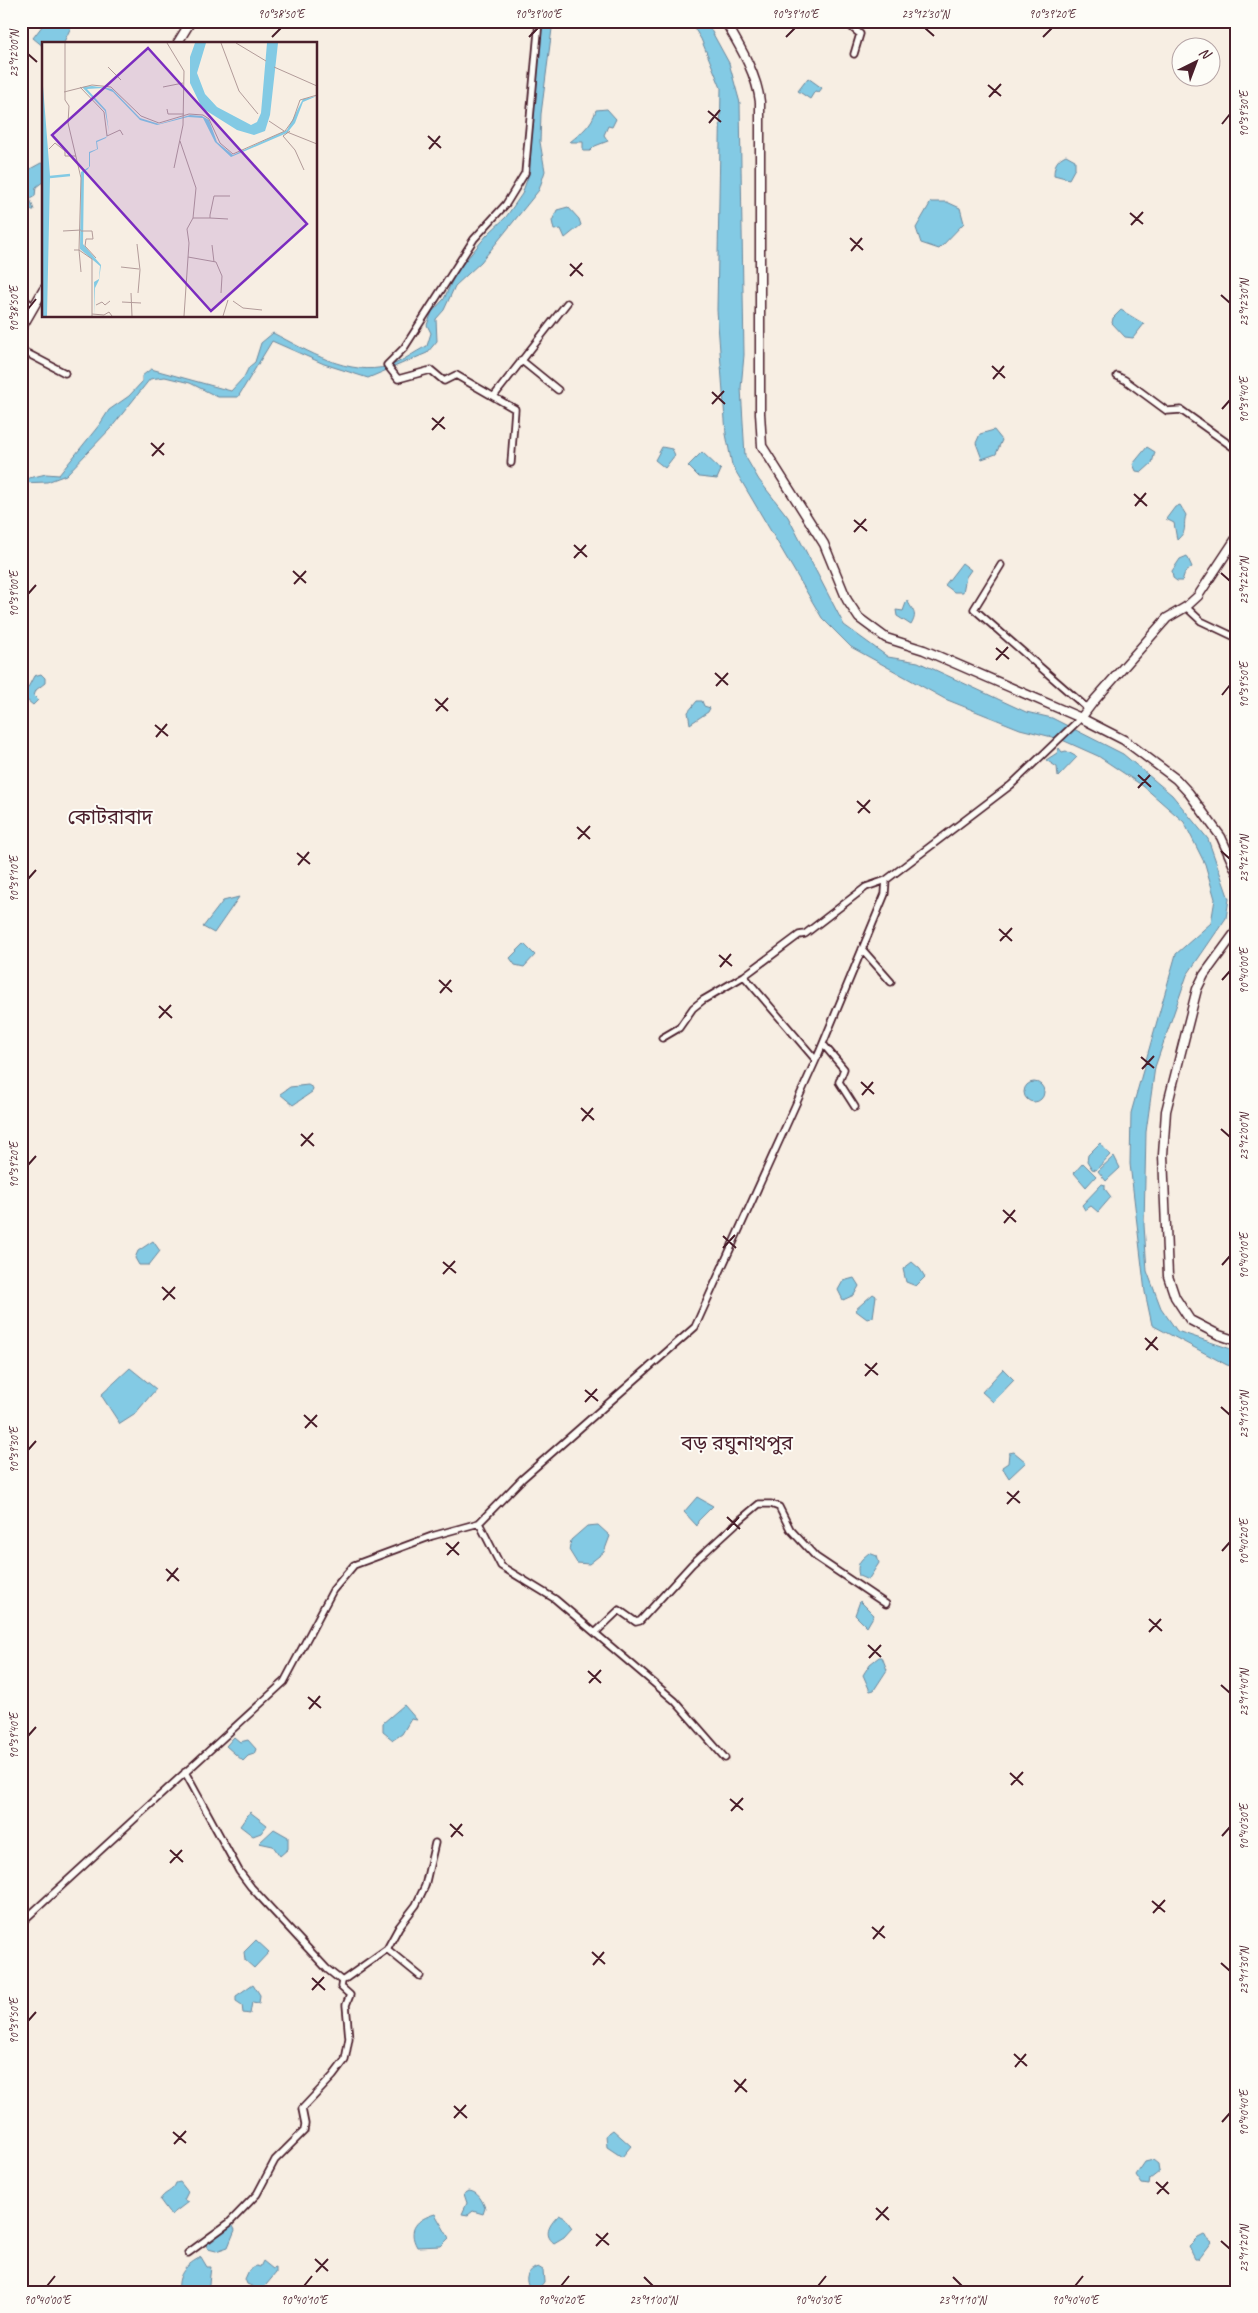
<svg xmlns="http://www.w3.org/2000/svg" width="1258" height="2313" font-family="Caveat,'Noto Sans Bengali',sans-serif">
	<rect width="100%" height="100%" fill="#f7eee3"/>
	<filter id="ink" filterUnits="userSpaceOnUse"><feTurbulence type="fractalNoise" baseFrequency=".02" numOctaves="2"/><feDisplacementMap in="SourceGraphic" scale="10" xChannelSelector="R" yChannelSelector="G"/><feConvolveMatrix kernelMatrix="1 2 1 2 8 2 1 2 1" color-interpolation-filters="sRGB"/></filter>
	<g filter="url(#ink)">
		<path fill="#83cae4" stroke="#6c869a" d="M46 21H63L71 27 63 44H44V47L33 38Z
			M542 21H553L541 114 540 142 545 171 539 190 481 262 455 286 444 310 436 319 437 341 427 353 368 378 324 364 272 341 238 397H218L190 383 165 377 150 379 111 428 66 475 47 482 21 483V480L46 474 59 475 100 424 109 410 129 396 142 382V376L151 369 231 391 244 377 249 367 255 362 261 343 273 333C308 351 348 377 389 366 402 362 414 352 427 346L431 333 427 325 432 312 444 299 456 272 487 235 506 217 522 194 530 171 531 143Z
			M690 21H706L729 63 740 103 744 355 741 388 745 456 759 480 788 517 844 625 888 657 918 662 1026 712 1052 718 1123 754 1172 795 1208 839 1229 899 1226 918 1187 975 1155 1067 1146 1132 1144 1225 1147 1271 1161 1308 1177 1331 1237 1351V1367L1227 1365 1152 1325 1145 1292 1130 1164 1131 1113 1176 954 1211 923 1215 899 1205 864 1184 822 1143 786 1098 756 1060 739 1020 729 945 699 851 647 822 618 732 465 726 434 717 310 721 88 701 39Z
			M808 78 822 88 819 92 815 91 810 99 798 91Z
			M607 109 616 119 612 127 608 126 604 135 608 141 595 146 590 151H583V142H570C582 132 592 125 596 110Z
			M1066 155 1075 160V168L1069 179 1054 175C1054 165 1057 159 1066 155Z
			M41 163 44 164V181L36 187 35 196 30 199 34 210H27L21 206 22 179 29 174 30 169Z
			M931 202H947L960 208 964 223 939 249 921 243 916 228Z
			M568 207 579 219 581 225 565 238 561 229 554 230 552 221 557 210Z
			M1121 310 1144 324 1133 338 1125 337 1112 323 1113 318Z
			M994 430 1002 440 996 454 982 459 976 443 980 434Z
			M662 447 672 449 675 455 665 468 655 460Z
			M1147 447 1155 452 1152 463 1142 472 1136 471 1133 464Z
			M702 452 721 470 717 479 699 477 688 466Z
			M1180 505 1186 515C1182 528 1189 529 1177 540L1174 523 1166 519 1175 507Z
			M1187 556 1192 567 1185 572 1182 581H1177L1173 578 1172 571 1180 559Z
			M962 563 971 570 966 577 963 592H954L945 585Z
			M907 600C913 612 918 613 911 625L897 616 896 610 903 611Z
			M41 674 45 678V683L36 690 34 696 38 700 33 705 23 697 34 676Z
			M697 701H702L704 706 710 708 708 712 690 724 688 712Z
			M1059 748 1062 752 1066 751 1077 757 1058 777 1057 767 1046 760 1057 753Z
			M239 897 214 933 203 927 223 901Z
			M524 944 535 955 524 967 515 965 510 958Z
			M1024 1092a10 10 0 1 1 20 0a10 10 0 1 1-20 0Z
			M308 1085 313 1088 312 1092 293 1105 280 1094 290 1087Z
			M1100 1143 1110 1155 1096 1170 1092 1169 1087 1161 1088 1155Z
			M1114 1156 1120 1168 1106 1181 1098 1171Z
			M1083 1163 1096 1176 1086 1187 1074 1173Z
			M1102 1184 1105 1185V1189L1111 1197 1098 1212 1091 1206 1085 1210 1082 1205Z
			M153 1241 160 1251 149 1265H139L135 1258 138 1251Z
			M912 1262 920 1269 925 1277 916 1286 906 1282 903 1269Z
			M854 1278 859 1286 854 1295 843 1300 838 1290 843 1281Z
			M873 1294 876 1296 873 1317 867 1319 855 1310Z
			M130 1368 156 1389 134 1415 120 1424 101 1395Z
			M1003 1369 1014 1380 993 1402 982 1392Z
			M1014 1452 1026 1462 1009 1478 1002 1467 1008 1463 1009 1453Z
			M697 1497 713 1506 698 1521 697 1526 684 1512Z
			M598 1525 610 1536 604 1552 589 1564 577 1563 569 1550 571 1540 587 1526Z
			M869 1553 877 1556 879 1563 868 1580 859 1576C856 1564 860 1560 869 1553Z
			M860 1601 874 1615 867 1627 855 1615Z
			M879 1657H882L887 1670 874 1690 870 1691 863 1675 870 1664Z
			M404 1705 417 1720 411 1719 402 1734 393 1740 383 1732V1723Z
			M234 1737 240 1742 248 1740 256 1749 254 1754 248 1756 243 1761 226 1746Z
			M250 1812 267 1825 261 1833 253 1836 240 1826Z
			M274 1829 288 1837V1849L280 1856 273 1846 259 1843Z
			M256 1940 269 1952 254 1968 245 1960 244 1952Z
			M253 1984 260 1995 259 2003 252 2002 250 2014 243 2013 242 2005 236 2001V1996Z
			M613 2130 631 2146 622 2157 607 2147 606 2135Z
			M1153 2160 1158 2164 1159 2172 1150 2179 1149 2185 1142 2184 1136 2175 1145 2162Z
			M180 2182 188 2192 184 2200 188 2202 171 2215 160 2200C164 2192 173 2192 176 2183Z
			M469 2191C478 2192 482 2200 485 2208L483 2214 473 2211 468 2215 462 2214 467 2203 464 2194Z
			M435 2214 449 2238 441 2246 417 2247C407 2229 417 2219 435 2214Z
			M559 2215 565 2218 572 2228 564 2237 554 2243C542 2234 551 2223 559 2215Z
			M232 2224 235 2230 228 2247 216 2251 208 2249 205 2243 211 2242Z
			M1204 2235 1212 2242 1199 2259H1195L1189 2247 1198 2238Z
			M201 2257 207 2267H211L208 2292 179 2290C177 2274 187 2264 201 2257Z
			M263 2261 273 2269 276 2268V2273L261 2291 253 2292 254 2287 247 2284 245 2279 249 2270 256 2266 260 2267Z
			M538 2267 543 2270 544 2282 538 2289 531 2290C523 2280 527 2270 538 2267Z"/>
		<g fill="none" stroke-linecap="round" stroke-linejoin="round">
			<g stroke="#4a1f2b" stroke-width="9">
				<path id="street" d="M844 21 860 34 854 54
					M21 296 33 307
					M21 350 65 373
					M521 360 558 390
					M1117 376 1125 380 1167 411 1181 410 1237 450
					M494 396 567 303
					M511 463 515 409 456 375 444 381 431 370 398 379 387 365 404 348 474 239 506 204 525 173 539 21
					M1001 565 974 609 1087 708
					M1186 607 1201 621 1237 638
					M862 949 891 982
					M744 976 815 1059
					M662 1038 679 1028 693 1008 703 1000 744 976 799 935 805 934 866 887 886 880 1011 785 1081 718
					M823 1044 844 1069 839 1082 855 1107
					M479 1523 501 1566 555 1599 595 1633
					M725 1758 675 1701 595 1633 619 1610 636 1622 640 1621 692 1564 740 1520 759 1504H771L779 1507 790 1529 816 1557 886 1604
					M185 1772 239 1871 251 1887 327 1969 342 1981 341 1987 350 1995 346 2005 349 2038 345 2060 333 2076 302 2109 305 2124 304 2131 275 2160 257 2194 229 2223 188 2253
					M21 1923 284 1682 333 1590 354 1565 432 1536 479 1523 522 1479 695 1327 819 1053 885 894 886 880
					M387 1949 420 1976
					M342 1981 387 1949 399 1927 416 1905 425 1886 435 1843"/>
			</g>
			<g stroke="#4a1f2b" stroke-width="11">
				<path id="secondary" d="M725 21C739 45 757 74 760 102V413L762 446 824 544 847 600 859 618 886 638 924 650 1081 718 1124 740 1176 779 1189 793 1221 837 1237 873
					M177 44 191 21
					M21 329 44 289
					M1081 718 1093 702 1167 618 1186 607 1198 596 1237 537
					M1237 930 1204 975 1197 989 1166 1111 1163 1155 1168 1276 1175 1297 1190 1320 1219 1335 1237 1341"/>
			</g>
			<use href="#street" stroke="#fdfcf7" stroke-width="5.5"/>
			<use href="#secondary" stroke="#fdfcf7" stroke-width="8"/>
		</g>
	</g>
	<path fill="none" stroke="#4a1f2b" stroke-width="2" d="M925 28 934 36M272 37 281 28M529 37 538 28M786 37 795 28M1043 37 1052 28M28 54 37 62M988 85 1001 96M989 97 1001 84M708 111 721 122M709 123 720 110M1222 124 1230 114M428 136 441 148M429 149 440 136M1130 213 1143 224M1131 225 1143 212M850 238 863 250M851 251 862 238M570 264 583 276M570 276 582 263M1221 295 1230 303M28 309 36 299M992 366 1005 378M993 379 1004 366M712 392 725 404M712 404 724 391M1222 409 1230 400M432 418 445 429M432 430 444 417M151 443 164 455M152 456 164 443M1134 494 1147 506M1135 506 1146 493M854 520 867 531M854 532 866 519M574 545 587 557M574 558 586 545M293 571 306 583M1221 573 1230 581M294 584 306 571M28 594 36 585M996 648 1009 659M996 660 1008 647M715 673 728 685M716 686 728 673M1222 695 1230 685M435 699 448 711M436 711 448 698M155 725 168 736M156 737 167 724M1138 775 1151 787M1138 788 1150 775M857 801 870 813M858 813 870 800M577 827 590 839M578 839 590 826M1221 851 1230 859M297 853 310 864M298 865 309 852M28 879 36 870M999 929 1012 941M1000 941 1012 928M719 955 732 966M720 967 731 954M439 980 452 992M1222 980 1230 971M440 993 451 980M159 1006 172 1018M159 1018 171 1005M1141 1057 1154 1068M1142 1069 1154 1056M861 1082 874 1094M862 1095 873 1082M581 1108 594 1120M582 1121 593 1108M1221 1129 1230 1137M301 1134 314 1146M301 1146 313 1133M28 1165 36 1156M1003 1210 1016 1222M1004 1223 1015 1210M723 1236 736 1248M723 1248 735 1235M443 1262 456 1273M1222 1265 1230 1256M443 1274 455 1261M162 1287 175 1299M163 1300 175 1287M1145 1338 1158 1350M1146 1350 1157 1337M865 1364 878 1375M865 1376 877 1363M585 1390 598 1401M585 1402 597 1389M1221 1407 1230 1415M304 1415 317 1427M305 1428 317 1415M28 1450 36 1441M1007 1492 1020 1503M1007 1504 1019 1491M727 1517 740 1529M727 1530 739 1517M446 1543 459 1555M1222 1551 1230 1542M447 1555 459 1542M166 1569 179 1581M167 1581 178 1568M1149 1619 1162 1631M1149 1632 1161 1619M868 1645 881 1657M869 1658 881 1645M588 1671 601 1683M589 1683 601 1670M1221 1685 1230 1693M308 1697 321 1708M309 1709 320 1696M28 1736 36 1727M1010 1773 1023 1785M1011 1785 1023 1772M730 1799 743 1810M731 1811 743 1798M450 1824 463 1836M1222 1836 1230 1827M451 1837 462 1824M170 1850 183 1862M170 1863 182 1850M1152 1901 1165 1912M1153 1913 1165 1900M872 1927 885 1938M873 1939 884 1926M592 1952 605 1964M1221 1963 1230 1971M593 1965 604 1952M312 1978 325 1990M312 1990 324 1977M28 2021 36 2012M1014 2054 1027 2066M1015 2067 1026 2054M734 2080 747 2092M735 2092 746 2079M454 2106 467 2118M454 2118 466 2105M1222 2122 1230 2113M173 2132 186 2143M174 2144 186 2131M1156 2182 1169 2194M1157 2194 1168 2182M876 2208 889 2220M876 2220 888 2207M596 2234 609 2245M1221 2241 1230 2249M596 2246 608 2233M315 2259 328 2271M316 2272 328 2259M644 2277 653 2286M953 2277 962 2286M47 2286 55 2276M304 2286 312 2276M561 2286 569 2276M818 2286 826 2276M1075 2286 1083 2276"/>
	<g text-anchor="middle" stroke-width="4" stroke-linejoin="round" paint-order="stroke">
		<g font-size="20" fill="#4a1f2b" stroke="#fdfcf7">
			<text x="110" y="824">কোটরাবাদ</text>
			<text x="737" y="1450">বড় রঘুনাথপুর</text>
		</g>
	</g>
	<g transform="translate(42 42)">
		<rect width="275" height="275" fill="#f7eee3"/>
		<path d="M153 1H164L155 31 163 52 175 65 209 83 215 80 219 71 225 1H236L228 73 223 89 212 93 195 88 160 66 148 41V15ZM0 31 8 134 5 274H0ZM50 44 65 46 70 47 98 76 117 82 148 73 160 74 167 78 175 100 191 113 245 88 261 57 275 54 261 60 253 81 245 91 189 115 173 100 161 76 146 75 115 83 98 78 71 50 61 46 45 47 64 68 67 90 64 96 55 100 56 107 48 111V124L46 127 42 130 41 202 59 223 57 238 53 246V274L52 240 57 237 58 224 38 207 39 130 47 125V110L55 107 54 99 64 95 67 90 63 69 40 45Z" fill="#83cae4"/>
		<path fill="none" stroke="#83cae4" stroke-width="2.5" d="M8 135 28 133"/>
		<path fill="none" stroke="#b29b99" stroke-width="1" d="M23 1V58L27 64 26 81 39 136 37 208 50 217V274M125 1 142 29 141 83 132 126M179 1 197 49 216 72M194 1 224 19M66 25 79 38M232 25 275 44M38 45 62 70 65 94 78 88 81 93M121 45 141 41M22 50 50 43 69 45 99 74 117 81 147 72 161 73 167 77 178 101 191 112 243 89 251 78 258 58 275 53M125 67 126 72H142M227 79 242 89M248 89 241 94 253 108 262 128M245 90 275 102M138 99 154 146 151 176 145 187 147 201 142 274M7 107 13 101 23 109V114H34M151 176H168M186 177 168 176V173L172 154H188M21 189 39 188M39 189H50L51 197H44L43 204 54 216M95 202 98 228 96 251M170 203 172 220M32 208H37L39 230M146 215 174 220 180 234 179 251M79 225 97 227M89 251 90 274M191 259 201 266 220 268M80 260 99 261M54 263 60 260 63 263 68 259M50 272 62 273 67 270 70 274M181 274 186 258"/>
		<path fill="#7b2cbf" fill-opacity="0.15" stroke="#7b2cbf" stroke-width="2.5" d="M106 6 265 182 169 269 10 93Z"/>
		<rect width="275" height="275" fill="none" stroke="#4a1f2b" stroke-width="2.5"/>
	</g>
	<rect width="1258" height="2313" fill="none" stroke="#fdfcf7" stroke-width="55"/>
	<g transform="translate(1196 62) rotate(42)"><circle r="24" fill="#fdfcf7" stroke="#b5a4a5"/>
	<path d="M0-4L9 19L0 12L-9 19Z" fill="#4a1f2b"/>
	<text y="-8" font-size="14" font-weight="bold" text-anchor="middle" fill="#4a1f2b">N</text>
	</g>
	<rect x="28" y="28" width="1202" height="2258" fill="none" stroke="#4a1f2b" stroke-width="2"/>
	<g font-size="12" text-anchor="middle" fill="#4a1f2b">
		<text x="281" y="18">90°38'50"E</text>
		<text x="538" y="18">90°39'00"E</text>
		<text x="795" y="18">90°39'10"E</text>
		<text x="925" y="18">23°12'30"N</text>
		<text x="1052" y="18">90°39'20"E</text>
		<text transform="translate(14 54) rotate(-90)" y="4">23°12'00"N</text>
		<text transform="translate(1244 114) rotate(-90)" y="4">90°39'30"E</text>
		<text transform="translate(1244 303) rotate(-90)" y="4">23°12'30"N</text>
		<text transform="translate(14 309) rotate(-90)" y="4">90°38'50"E</text>
		<text transform="translate(1244 400) rotate(-90)" y="4">90°39'40"E</text>
		<text transform="translate(1244 581) rotate(-90)" y="4">23°12'20"N</text>
		<text transform="translate(14 594) rotate(-90)" y="4">90°39'00"E</text>
		<text transform="translate(1244 685) rotate(-90)" y="4">90°39'50"E</text>
		<text transform="translate(1244 859) rotate(-90)" y="4">23°12'10"N</text>
		<text transform="translate(14 879) rotate(-90)" y="4">90°39'10"E</text>
		<text transform="translate(1244 971) rotate(-90)" y="4">90°40'00"E</text>
		<text transform="translate(1244 1137) rotate(-90)" y="4">23°12'00"N</text>
		<text transform="translate(14 1165) rotate(-90)" y="4">90°39'20"E</text>
		<text transform="translate(1244 1256) rotate(-90)" y="4">90°40'10"E</text>
		<text transform="translate(1244 1415) rotate(-90)" y="4">23°11'50"N</text>
		<text transform="translate(14 1450) rotate(-90)" y="4">90°39'30"E</text>
		<text transform="translate(1244 1542) rotate(-90)" y="4">90°40'20"E</text>
		<text transform="translate(1244 1693) rotate(-90)" y="4">23°11'40"N</text>
		<text transform="translate(14 1736) rotate(-90)" y="4">90°39'40"E</text>
		<text transform="translate(1244 1827) rotate(-90)" y="4">90°40'30"E</text>
		<text transform="translate(1244 1971) rotate(-90)" y="4">23°11'30"N</text>
		<text transform="translate(14 2021) rotate(-90)" y="4">90°39'50"E</text>
		<text transform="translate(1244 2113) rotate(-90)" y="4">90°40'40"E</text>
		<text transform="translate(1244 2249) rotate(-90)" y="4">23°11'20"N</text>
		<text x="47" y="2304">90°40'00"E</text>
		<text x="304" y="2304">90°40'10"E</text>
		<text x="561" y="2304">90°40'20"E</text>
		<text x="653" y="2304">23°11'00"N</text>
		<text x="818" y="2304">90°40'30"E</text>
		<text x="962" y="2304">23°11'10"N</text>
		<text x="1075" y="2304">90°40'40"E</text>
	</g>
</svg>
